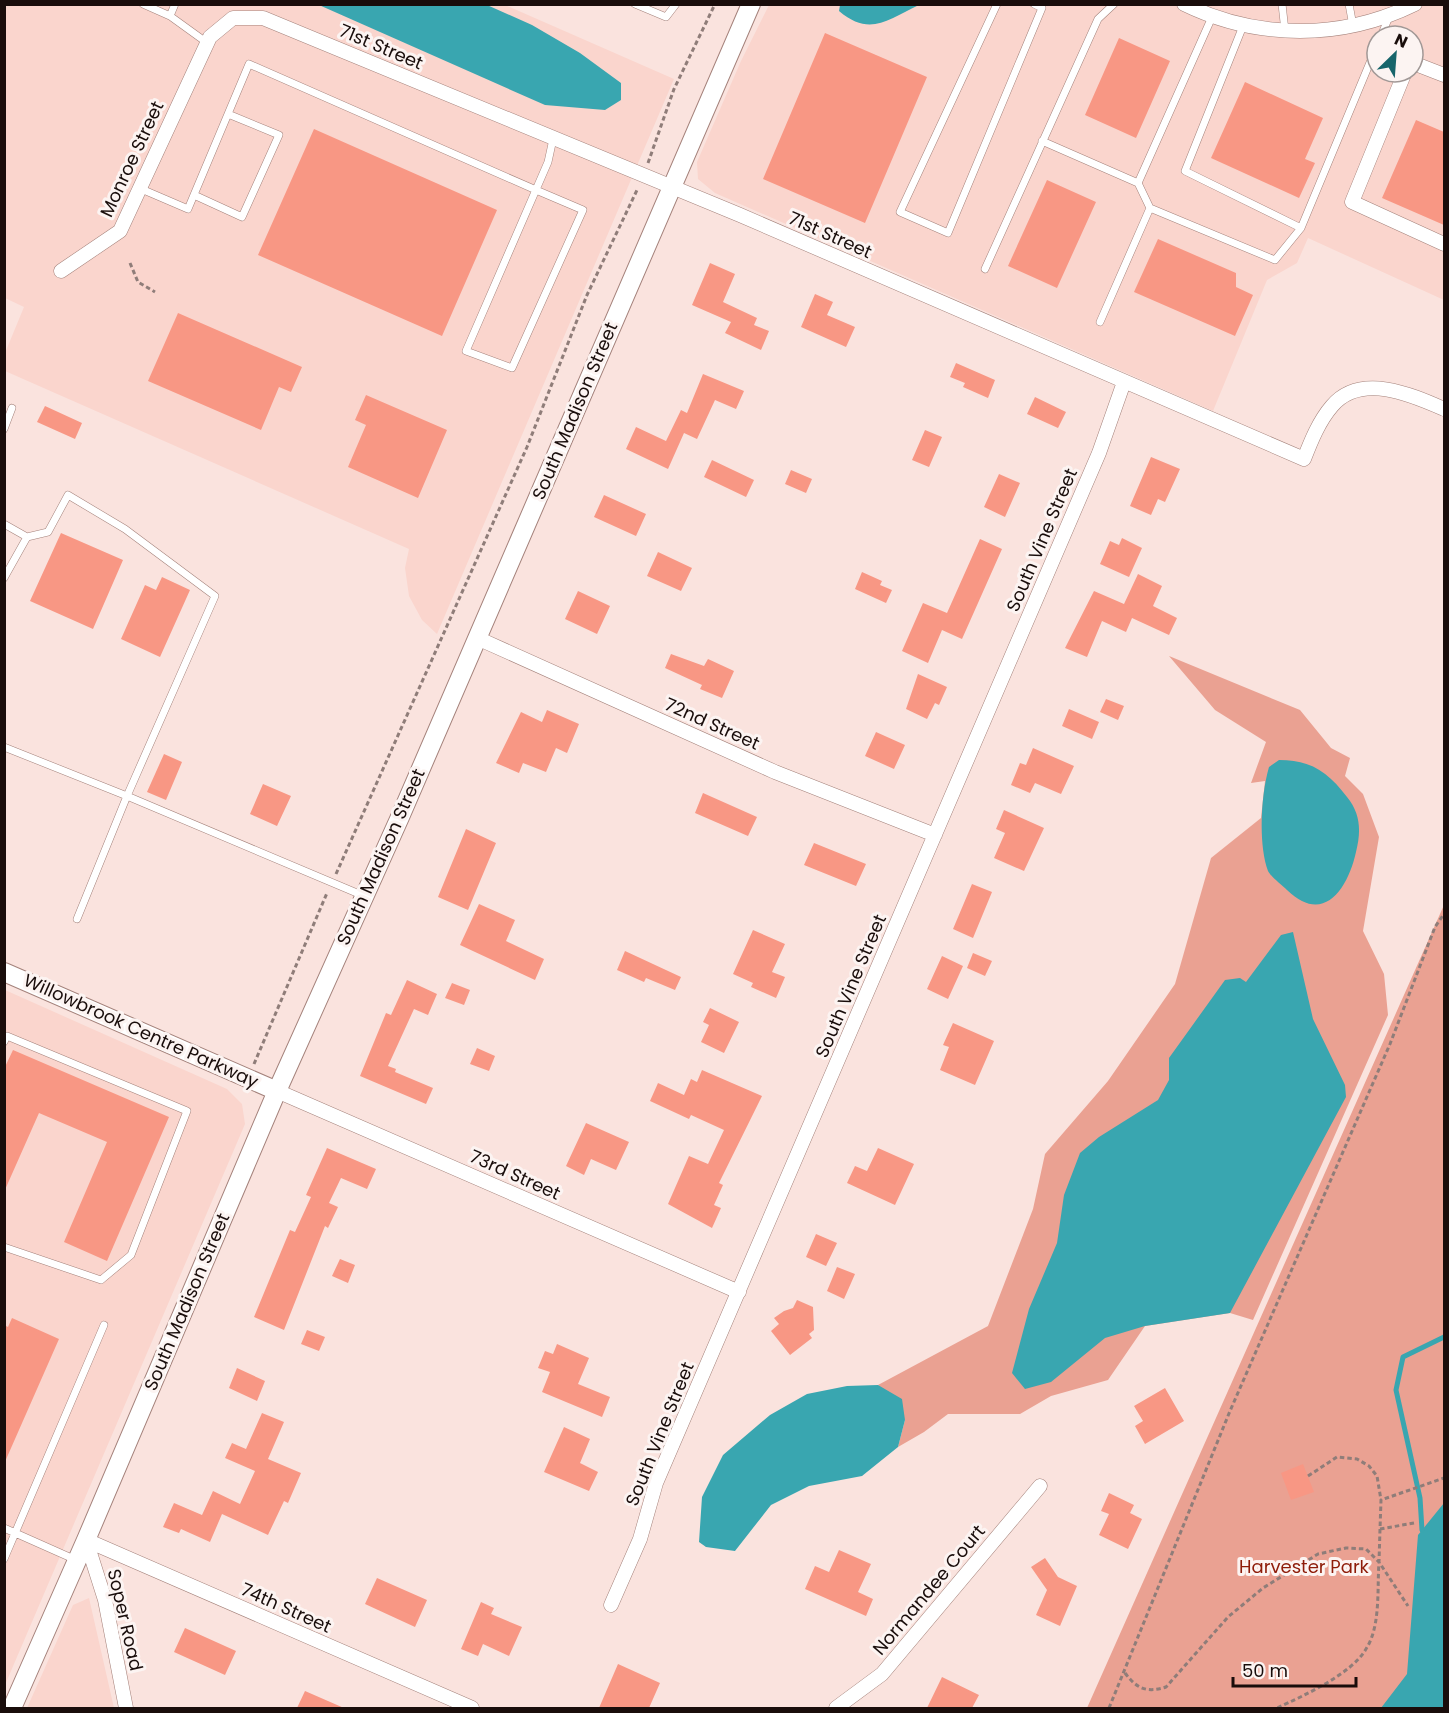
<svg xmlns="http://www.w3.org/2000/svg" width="1449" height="1713" font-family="Poppins,sans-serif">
	<rect width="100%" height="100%" fill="#fae3de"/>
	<path fill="#fad5cd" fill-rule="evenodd" d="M5 5H505L674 79 437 634 422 620 409 596 405 568 409 549 5 371V353L24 307 5 298Z
		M769 5H1444V300L1308 238 1297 263 1267 280 1213 411 715 193 698 179 697 162 741 61ZM1377 36H1413V72H1377Z
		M5 990 227 1089 242 1104 245 1124 5 1685Z
		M89 1598 114 1708H27L73 1605Z"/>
	<path fill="#eaa192" d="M1169 656 1300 710 1331 748 1350 758 1345 776 1363 794 1379 837 1363 931 1384 974 1388 1015 1253 1320 1230 1313 1145 1326 1108 1380 1051 1396 1020 1414H948L924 1432 898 1447 905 1420 878 1385 988 1326 1033 1209 1045 1154 1108 1081 1175 984 1211 858 1261 818 1265 781 1251 783 1266 742 1215 710Z
		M1444 905V1708H1087Z"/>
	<path fill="#39a6b0" d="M319 5H487L532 25 580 53 621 83V100L605 110 545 105Z
		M840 5V4L919 5C887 20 870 37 839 11Z
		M1279 760C1311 760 1328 772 1347 797 1361 814 1361 832 1356 852 1348 888 1324 926 1287 890 1282 885 1271 877 1268 871 1258 844 1261 794 1269 767Z
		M1293 932 1313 1019 1345 1085 1346 1097 1230 1313 1145 1326 1105 1338 1051 1382 1025 1389 1012 1373 1029 1309 1057 1243 1064 1195 1080 1153 1099 1137 1158 1100 1169 1080V1058L1225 980 1240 978 1246 982 1281 935Z
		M878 1385 902 1399 905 1420 898 1447 862 1476 809 1486 771 1505 735 1551 706 1547 699 1542 702 1497 723 1455 770 1415 807 1394 847 1386Z
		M1444 1503V1708H1381L1407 1674 1418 1535Z"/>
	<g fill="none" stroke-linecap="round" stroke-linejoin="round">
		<path stroke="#39a6b0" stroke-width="5" d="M1422 1530 1420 1498 1396 1390 1403 1357 1444 1337"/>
	</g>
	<path fill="#f89784" d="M825 33 927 77 865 223 763 179Z
		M1119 38 1170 61 1136 138 1085 115Z
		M1245 82 1323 118 1305 159 1315 163 1299 198 1211 158Z
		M1416 120 1444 132V225L1382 198Z
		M314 129 497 210 442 336 258 255Z
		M1047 180 1096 202 1057 288 1008 266Z
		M1158 239 1236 273V287L1253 295 1235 336 1134 292Z
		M710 263 735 274 723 302 757 318 754 325 769 331 761 350 725 333 731 322 692 305Z
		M815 294 833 302 827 315 855 327 846 347 801 327Z
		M178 313 302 367 291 392 279 387 261 430 148 381Z
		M956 363 995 380 988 398 963 387 965 383 950 377Z
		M703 374 744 391 736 409 715 400 697 439 684 433 668 469 626 449 636 427 666 441 681 410 687 413Z
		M366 395 447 430 418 498 348 467 366 425 355 420Z
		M1035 397 1066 412 1058 428 1027 414Z
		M45 406 82 423 75 439 37 422Z
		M925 430 942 437 929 467 912 460Z
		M1151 457 1180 469 1165 502 1158 499 1151 515 1130 506Z
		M712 460 754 480 746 497 704 477Z
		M791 470 812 479 806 493 785 484Z
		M999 474 1020 483 1005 517 984 507Z
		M604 495 646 514 636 536 594 517Z
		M61 533 123 560 93 629 30 601Z
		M1122 538 1142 548 1129 577 1100 564 1110 541 1119 545Z
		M980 539 1002 549 962 639 942 630 928 663 902 651 923 603 947 613Z
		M658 552 692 568 681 591 647 576Z
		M862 572 882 581 880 585 892 590 886 603 855 589Z
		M1138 574 1162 586 1153 606 1177 618 1169 635 1132 618 1126 632 1102 621 1087 657 1065 648 1094 591 1124 604Z
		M162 577 190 590 160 657 121 639 145 585 156 590Z
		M578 591 610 606 597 634 565 619Z
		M671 654 704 666 708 659 734 671 722 698 700 689 702 685 665 668Z
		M918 674 947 687 939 705 935 703 927 719 906 709Z
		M1106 699 1124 706 1118 720 1100 712Z
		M1069 709 1099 722 1092 739 1062 726Z
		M547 710 579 724 567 753 556 748 546 772 523 763 519 773 496 763 521 712 542 722Z
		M876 732 905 745 894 769 865 756Z
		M1033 748 1074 766 1061 794 1035 783 1030 793 1011 785 1020 763 1026 765Z
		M164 754 182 762 166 800 147 792Z
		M263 784 291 796 277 826 250 814Z
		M703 793 757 817 748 836 695 813Z
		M1004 810 1044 828 1024 871 994 858 1005 833 996 829Z
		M466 829 496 843 468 910 438 897Z
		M814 843 866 864 856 886 804 865Z
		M972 884 992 892 973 938 953 929Z
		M479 904 515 920 506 941 544 959 535 980 460 945Z
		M753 930 785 944 772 972 785 977 776 998 751 987 753 983 733 974Z
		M625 951 681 977 675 990 646 978 644 982 617 970Z
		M973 953 992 961 985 976 967 968Z
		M942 956 963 966 948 999 927 989Z
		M407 980 437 994 428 1015 414 1009 388 1066 396 1069 395 1072 433 1088 426 1104 360 1076 386 1013 391 1015Z
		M452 983 470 990 464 1005 445 998Z
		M710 1008 739 1022 724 1053 701 1042 709 1025 703 1022Z
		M953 1023 994 1041 975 1085 940 1070 949 1047 943 1045Z
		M477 1048 495 1056 489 1071 470 1064Z
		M13 1050 169 1117 107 1261 64 1242 107 1142 39 1113 4 1192V1069Z
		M702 1070 762 1096 719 1183 723 1185 714 1205 721 1208 712 1228 668 1204 689 1156 708 1164 724 1130 691 1115 689 1119 650 1101 658 1083 684 1095 691 1079 697 1082Z
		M586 1123 629 1142 616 1170 591 1159 584 1175 566 1166Z
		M327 1148 376 1169 367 1189 341 1178 329 1203 338 1207 328 1228 325 1226 284 1330 254 1317 290 1230 295 1232 311 1197 306 1195Z
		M878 1148 914 1164 895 1205 847 1183 855 1166 867 1171Z
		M816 1234 837 1243 826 1266 806 1257Z
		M340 1259 355 1265 348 1283 332 1276Z
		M837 1267 855 1274 844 1299 827 1291Z
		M797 1300 813 1307 814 1330 809 1334 812 1338 790 1355 771 1331 779 1324 774 1318 784 1311 793 1308Z
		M12 1318 59 1339 4 1464V1325L8 1327Z
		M307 1330 325 1337 319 1351 301 1344Z
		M557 1344 589 1358 578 1384 610 1397 602 1417 542 1392 550 1372 538 1368 545 1351 553 1354Z
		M237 1368 265 1381 257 1401 229 1388Z
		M1165 1388 1184 1421 1145 1444 1135 1426 1143 1421 1134 1406Z
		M262 1413 284 1422 268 1459 301 1473 288 1503 284 1501 268 1535 222 1514 210 1542 181 1529 179 1533 163 1527 174 1503 202 1515 213 1491 240 1504 255 1471 225 1458 232 1443 246 1449Z
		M564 1427 590 1439 580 1463 598 1472 589 1491 544 1472Z
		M1303 1464 1314 1492 1291 1500 1281 1473Z
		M1109 1493 1134 1505 1130 1513 1142 1519 1128 1549 1099 1535 1109 1514 1101 1511Z
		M839 1550 871 1564 858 1592 873 1599 866 1616 805 1589 815 1566 829 1572Z
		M1045 1558 1058 1577 1077 1586 1060 1626 1036 1615 1047 1590 1031 1567Z
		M377 1578 427 1600 415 1627 365 1604Z
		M481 1602 494 1608 491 1614 522 1627 509 1656 483 1644 478 1656 461 1649Z
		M185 1628 236 1651 225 1675 174 1652Z
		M618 1664 660 1683 649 1708H599Z
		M942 1677 979 1695 972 1708H927Z
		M305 1691 344 1708H297Z"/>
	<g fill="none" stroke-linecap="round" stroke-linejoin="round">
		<g stroke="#a4827b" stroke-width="8">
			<path id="service" d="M143 4 170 16 206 42
				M635 4 666 17 676 4
				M997 4 900 212 948 233 1042 8 1034 4
				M1282 4 1285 31
				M1349 4 1353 26
				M170 16 175 4
				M1243 26 1185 171 1301 228
				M1381 36 1389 17
				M1042 141 1138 183 1212 17
				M139 188 188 209 249 64 536 190 583 210 512 368 466 351 548 162 553 139
				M194 195 242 217 279 135 228 114
				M1150 208 1275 260 1301 228 1376 48
				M985 269 1098 19 1114 4
				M1100 322 1150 208 1138 183
				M4 429 12 408
				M4 524 27 537 4 578
				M27 537 48 532 68 495 125 529 215 596 127 796 364 896
				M4 747 127 796 77 919
				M4 1042 7 1036 187 1111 131 1255 101 1280 4 1247
				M4 1528 76 1560
				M4 1559 104 1325"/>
		</g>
		<g stroke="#a4827b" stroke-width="15">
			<path id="minor" d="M1184 4C1258 40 1342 40 1415 4
				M1376 49 1377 50
				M1413 63 1444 75
				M1405 72 1352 202 1444 244
				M61 271 120 231 210 37 233 18H263L740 215 1304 459C1311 441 1319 421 1332 406 1361 372 1412 395 1444 409
				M477 638 775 772 935 835
				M277 1091 739 1292
				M86 1540 472 1708
				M86 1540 105 1600 126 1708
				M611 1605 640 1539 656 1483 1099 453 1124 382
				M836 1708 882 1674 1040 1486"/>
		</g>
		<g stroke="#a4827b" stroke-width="20">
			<path id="tertiary" d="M4 972 277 1091
				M12 1708 86 1540 277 1091 400 817 751 4"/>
		</g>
		<path stroke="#8f7d79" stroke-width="3" stroke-dasharray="4.5 3" stroke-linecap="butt" d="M648 163 674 89 715 4
			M130 263 138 282 155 292
			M336 874 527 447 587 295 638 188
			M254 1064 327 893
			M1308 1476 1337 1457 1357 1459 1369 1466 1377 1476 1381 1500
			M1414 1523 1380 1529 1381 1500 1444 1478
			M1380 1529 1379 1562 1408 1606
			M1125 1673C1137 1689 1147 1693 1166 1687L1228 1617 1263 1588 1318 1554 1346 1548 1366 1549 1379 1562C1377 1588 1381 1626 1366 1649 1352 1674 1303 1696 1277 1708
			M1109 1708 1230 1411 1390 1044 1435 927 1444 914"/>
		<use href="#service" stroke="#fff" stroke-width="7"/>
		<use href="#minor" stroke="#fff" stroke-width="14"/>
		<use href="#tertiary" stroke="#fff" stroke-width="18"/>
	</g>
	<g text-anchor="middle" stroke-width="6" stroke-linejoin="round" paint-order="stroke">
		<g font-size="18" fill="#190d0b" stroke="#fcf4f2">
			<text transform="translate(381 47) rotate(23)" y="6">71st Street</text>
			<text transform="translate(132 159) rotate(-65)" y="6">Monroe Street</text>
			<text transform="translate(830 235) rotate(24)" y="6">71st Street</text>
			<text transform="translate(575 411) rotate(-67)" y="6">South Madison Street</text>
			<text transform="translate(1042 540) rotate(-67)" y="6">South Vine Street</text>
			<text transform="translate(712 724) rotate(24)" y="6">72nd Street</text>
			<text transform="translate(381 857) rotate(-66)" y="6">South Madison Street</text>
			<text transform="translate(851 986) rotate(-67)" y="6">South Vine Street</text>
			<text transform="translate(141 1031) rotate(24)" y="6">Willowbrook Centre Parkway</text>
			<text transform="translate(515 1175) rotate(24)" y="6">73rd Street</text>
			<text transform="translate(187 1302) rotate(-67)" y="6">South Madison Street</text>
			<text transform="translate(660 1434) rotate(-68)" y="6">South Vine Street</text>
			<text transform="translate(929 1590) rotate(-50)" y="6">Normandee Court</text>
			<text transform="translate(286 1608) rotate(24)" y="6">74th Street</text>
			<text transform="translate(125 1620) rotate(77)" y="6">Soper Road</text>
		</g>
		<g font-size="18" fill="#8e1c09" stroke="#fcf4f2">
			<text x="1304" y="1573">Harvester Park</text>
		</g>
	</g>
	<rect width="1449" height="1713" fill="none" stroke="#190d0b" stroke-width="12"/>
	<g transform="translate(1395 54) rotate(25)"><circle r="28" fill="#fcf4f2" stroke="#a19896" stroke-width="1.5"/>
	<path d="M0-4.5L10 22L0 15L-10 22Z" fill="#17656b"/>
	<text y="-9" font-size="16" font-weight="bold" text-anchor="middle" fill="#190d0b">N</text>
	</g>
	<path d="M1233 1677v9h123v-9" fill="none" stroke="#190d0b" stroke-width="3"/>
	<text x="1242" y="1677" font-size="18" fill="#190d0b" stroke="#fcf4f2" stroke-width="4.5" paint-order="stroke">50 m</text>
</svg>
